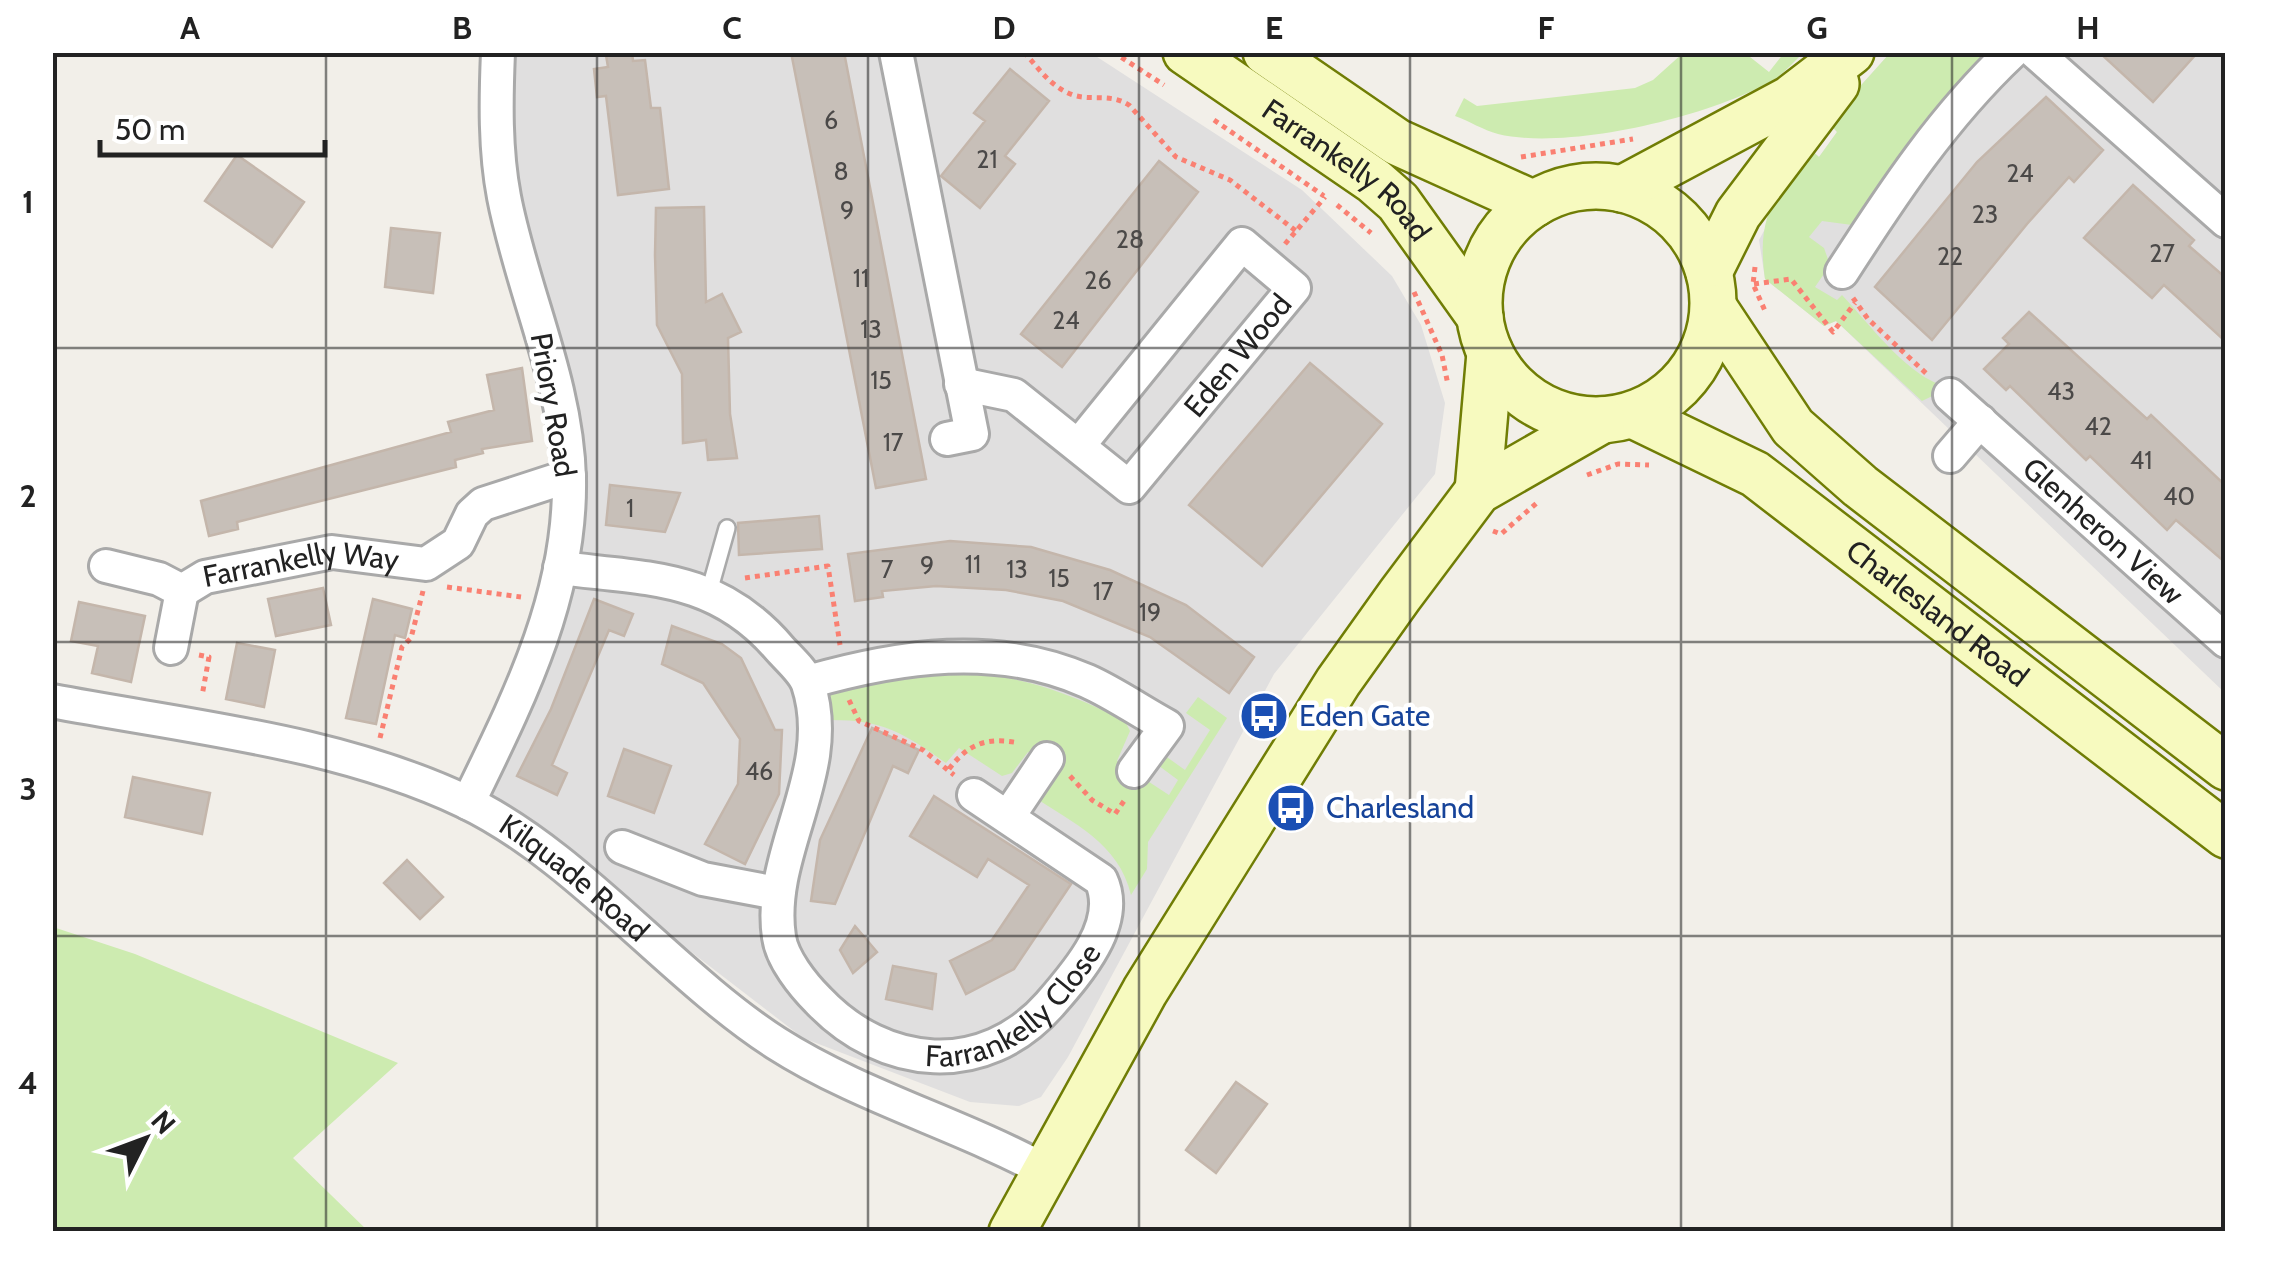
<svg xmlns="http://www.w3.org/2000/svg" width="2278" height="1284" font-family="Cabin,sans-serif">
	<rect width="100%" height="100%" fill="#f2efe9"/>
	<path fill="#e0dfdf" d="M512 53H1091L1302 190 1392 276 1421 325 1445 403 1435 474 1274 674 1068 1057 1041 1097 1019 1106 970 1102 803 1038 486 794 578 517 516 211Z
		M1890 53H2225V693L1836 321 1824 326 1765 279 1759 240 1809 148 1819 157 1837 132 1828 122Z"/>
	<path fill="#cdebb0" d="M1683 53H1745L1769 72 1784 53H1803C1795 61 1785 72 1775 79 1713 116 1568 151 1498 134 1483 130 1469 121 1455 116L1464 98 1477 106 1635 88 1653 80Z
		M1890 53H1997L1852 225 1822 221 1809 237 1824 248 1830 265 1815 287 1837 300 1842 295C1868 322 1912 383 1951 387L1922 401 1836 321 1824 326 1765 279C1756 216 1774 198 1809 148L1819 157 1837 132 1828 122Z
		M939 669C1006 674 1052 685 1113 715L1118 707 1130 731 1117 761 1169 795 1178 780 1151 760 1164 755 1185 770 1210 730 1186 713 1198 697 1227 718 1148 842 1147 869 1131 895C1119 843 1073 823 1031 795L1050 767 1028 752 1012 773 1002 776 959 748 946 763C901 731 881 719 825 720L828 687Z
		M53 927 135 954 398 1063 293 1158 368 1231H53Z"/>
	<path fill="#c7bfb8" stroke="#c4b6ab" stroke-width="2.5" d="M632 52 633 61 645 60 651 108H660L669 189 618 195 606 96 597 97 594 69 608 67 606 55Z
		M791 52H844L926 479 876 488Z
		M2099 52H2198L2153 102Z
		M1010 69 1049 101 1005 156 1015 164 980 208 941 176 985 121 974 113Z
		M2046 97 2103 150 2074 182 2069 177 2027 224 1932 340 1875 287 1977 162Z
		M237 155 304 202 272 247 205 201Z
		M1159 161 1198 192 1062 367 1021 334Z
		M2133 185 2194 240 2189 246 2226 278V342L2164 285 2152 298 2084 238Z
		M704 207 706 302 722 294 741 332 728 338 730 414 737 458 708 460 706 440 683 443 682 374 657 325 655 255 656 208Z
		M391 228 440 233 433 293 385 287Z
		M2029 312 2147 419 2151 415 2226 486V563L2176 520 2167 530 2090 456 2086 460 2010 386 2006 390 1984 369 2009 344 2003 338Z
		M1310 363 1382 424 1262 566 1189 505Z
		M522 368 532 441 482 449 483 453 455 460 456 467 237 522 238 529 209 536 201 501 451 432 448 422 494 410 487 375Z
		M610 485 680 493 665 532 606 525Z
		M819 516 822 549 739 555 738 523Z
		M950 541 1031 547 1110 570 1186 605 1254 657 1229 693 1150 637 1063 601 1006 590 936 586 882 591 883 597 855 601 848 554Z
		M323 588 331 625 276 636 268 599Z
		M373 599 412 609 405 638 395 635 376 724 346 718Z
		M594 599 633 614 624 636 609 630 552 765 567 773 557 795 517 776 551 709Z
		M79 602 145 616 131 682 92 673 98 646 71 641Z
		M672 626 722 644 741 658 775 730H782L779 794 745 864 705 844 738 784 740 739 703 683 662 664Z
		M237 643 275 650 264 707 226 699Z
		M872 728 919 750 908 773 893 766 835 904 811 901 820 840Z
		M624 749 671 766 654 813 608 796Z
		M133 777 210 793 202 834 125 817Z
		M934 796 1071 884 1014 969 966 994 950 961 992 940 1029 885 988 859 977 877 910 836Z
		M407 860 443 897 420 919 384 883Z
		M855 926 877 952 853 973 840 950Z
		M893 966 936 974 932 1009 886 999Z
		M1236 1082 1267 1104 1216 1173 1186 1150Z"/>
	<g fill="none" stroke-linecap="round" stroke-linejoin="round">
		<g stroke="#a9a9a9" stroke-width="20">
			<path id="service" d="M709 592 727 528"/>
		</g>
		<g stroke="#a9a9a9" stroke-width="38">
			<g id="minor">
				<path d="M896 52 972 434 947 439"/>
				<path d="M2035 52 2226 221"/>
				<path d="M1842 272C1893 193 1943 117 2012 52"/>
				<path id="s1" d="M961 384 1014 395 1129 487 1294 288 1242 244 1079 445"/>
				<path id="s2" d="M1950 395 2226 641"/>
				<path d="M1950 456 1980 421"/>
				<path id="s3" d="M106 566 159 579 182 591 205 577 332 552 426 564 458 543 472 514 483 504 569 476"/>
				<path id="s4" d="M560 568C648 579 717 575 780 649 788 658 804 672 808 684 837 771 766 852 779 937 782 959 803 985 818 1000 884 1070 984 1079 1050 1004 1078 972 1121 923 1101 880L974 795"/>
				<path d="M171 648 182 591"/>
				<path d="M808 682C899 656 996 641 1087 681 1114 693 1141 712 1167 726L1134 771"/>
				<path id="s5" d="M52 701C189 727 337 741 464 801 576 854 672 976 776 1043 859 1096 957 1123 1044 1170"/>
				<path d="M468 803C518 700 571 597 569 479 567 382 522 291 504 197 495 150 496 100 498 52"/>
				<path d="M1008 817 1047 759"/>
				<path d="M622 847 703 879 777 893"/>
			</g>
		</g>
		<g stroke="#707d05" stroke-width="50">
			<g id="secondary">
				<path id="s6" d="M1186 52 1374 181 1398 202 1480 317"/>
				<path d="M1266 52 1397 142 1534 204"/>
				<circle cx="1596" cy="303" r="117"/>
				<path d="M1622 189 1790 99 1851 52"/>
				<path d="M1709 272 1738 214 1836 84"/>
				<path d="M1714 308 1793 427 1860 486 2226 767"/>
				<path id="s7" d="M1633 415 1755 474 2226 835"/>
				<path d="M1478 491 1490 353"/>
				<path d="M1012 1232 1145 991 1338 682 1400 595 1478 491 1602 420"/>
			</g>
		</g>
		<path stroke="#fa8072" stroke-width="5" stroke-dasharray="5 5" stroke-linecap="butt" d="M1024 52C1039 69 1051 87 1073 95 1092 101 1110 93 1129 105L1176 157 1230 180 1296 231
			M1113 52 1164 85
			M1214 120 1324 196
			M1521 157 1633 139
			M1337 205 1371 233
			M1285 244 1325 197
			M1755 267 1753 284 1766 313
			M1754 284 1791 279 1833 332 1855 303
			M1414 292 1442 355 1448 385
			M1853 298 1868 319 1929 376
			M1587 475 1618 464 1649 465
			M1493 531 1501 534 1539 501
			M745 578 828 566 840 645
			M447 587 521 597
			M199 655 209 657 202 696
			M849 700 859 721 923 750 954 775
			M380 738 402 647 411 638 423 591
			M949 769C969 743 987 737 1019 743
			M1070 776 1092 800 1115 814 1126 798"/>
		<use href="#service" stroke="#fff" stroke-width="15"/>
		<use href="#minor" stroke="#fff" stroke-width="32"/>
		<use href="#secondary" stroke="#f7fabf" stroke-width="45"/>
	</g>
	<path fill="none" stroke="#222" stroke-width="2.5" stroke-opacity="0.55" d="M326 52V1232M597 52V1232M868 52V1232M1139 52V1232M1410 52V1232M1681 52V1232M1952 52V1232M52 348H2226M52 642H2226M52 936H2226"/>
	<defs>
		<g id="bus-disc" transform="scale(2.5)"><circle r="9.5" fill="#1a4fb4" stroke="#fff"/><path d="M-5-6H5V4H4V6H2V4H-2V6H-4V4H-5ZM-3.5-4V0h7V-4ZM-3.5 1.2v1.5H-2V1.2ZM2 1.2v1.5H3.5V1.2Z" fill="#fff"/></g>
	</defs>
	<g fill-rule="evenodd">
		<use href="#bus-disc" x="1264" y="716"/>
		<use href="#bus-disc" x="1291" y="808"/>
	</g>
	<g text-anchor="middle" stroke-width="9" stroke-linejoin="round" paint-order="stroke">
		<g font-size="25" fill="#4b4948">
			<text x="831" y="129">6</text>
			<text x="987" y="168">21</text>
			<text x="841" y="180">8</text>
			<text x="2020" y="182">24</text>
			<text x="847" y="219">9</text>
			<text x="1985" y="223">23</text>
			<text x="1130" y="248">28</text>
			<text x="2162" y="262">27</text>
			<text x="1950" y="265">22</text>
			<text x="861" y="287">11</text>
			<text x="1098" y="289">26</text>
			<text x="1066" y="329">24</text>
			<text x="871" y="338">13</text>
			<text x="881" y="389">15</text>
			<text x="2061" y="400">43</text>
			<text x="2098" y="435">42</text>
			<text x="893" y="451">17</text>
			<text x="2141" y="469">41</text>
			<text x="2179" y="505">40</text>
			<text x="630" y="517">1</text>
			<text x="973" y="573">11</text>
			<text x="927" y="574">9</text>
			<text x="887" y="578">7</text>
			<text x="1017" y="578">13</text>
			<text x="1059" y="587">15</text>
			<text x="1103" y="600">17</text>
			<text x="1150" y="621">19</text>
			<text x="759" y="780">46</text>
		</g>
		<g font-size="30" fill="#222" stroke="#fff">
			<text dy="10" stroke="none"><textPath href="#s6" startOffset="200">Farrankelly Road</textPath></text>
			<text dy="10" stroke="none"><textPath href="#s1" startOffset="372">Eden Wood</textPath></text>
			<text transform="translate(553 405) rotate(80)" y="10">Priory Road</text>
			<text dy="10" stroke="none"><textPath href="#s2" startOffset="205">Glenheron View</textPath></text>
			<text dy="10" stroke="none"><textPath href="#s3" startOffset="205">Farrankelly Way</textPath></text>
			<text dy="10" stroke="none"><textPath href="#s7" startOffset="365">Charlesland Road</textPath></text>
			<text dy="10" stroke="none"><textPath href="#s5" startOffset="560">Kilquade Road</textPath></text>
			<text dy="10" stroke="none"><textPath href="#s4" startOffset="850">Farrankelly Close</textPath></text>
		</g>
		<g font-size="30" fill="#164399" stroke="#fff" text-anchor="start">
			<text x="1299" y="726">Eden Gate</text>
			<text x="1326" y="818">Charlesland</text>
		</g>
	</g>
	<rect width="2278" height="1284" fill="none" stroke="#ffffff" stroke-width="110"/>
	<g transform="translate(145 1139) rotate(48)" stroke="#ffffff" stroke-width="8" paint-order="stroke">
	<path d="M0-8L18 38L0 25L-18 38Z" fill="#222222"/>
	<text y="-15" font-size="28" font-weight="bold" text-anchor="middle" fill="#222222">N</text>
	</g>
	<path d="M100 140v15h225v-15" fill="none" stroke="#222222" stroke-width="5"/>
	<text x="115" y="140" font-size="30" fill="#222222" stroke="#ffffff" stroke-width="8" paint-order="stroke">50 m</text>
	<rect x="55" y="55" width="2168" height="1174" fill="none" stroke="#222" stroke-width="4"/>
	<g font-size="32" text-anchor="middle" font-weight="bold" fill="#222">
		<text x="190" y="39">A</text>
		<text x="462" y="39">B</text>
		<text x="732" y="39">C</text>
		<text x="1004" y="39">D</text>
		<text x="1274" y="39">E</text>
		<text x="1546" y="39">F</text>
		<text x="1817" y="39">G</text>
		<text x="2088" y="39">H</text>
		<text x="28" y="213">1</text>
		<text x="28" y="507">2</text>
		<text x="28" y="800">3</text>
		<text x="28" y="1094">4</text>
	</g>
</svg>
